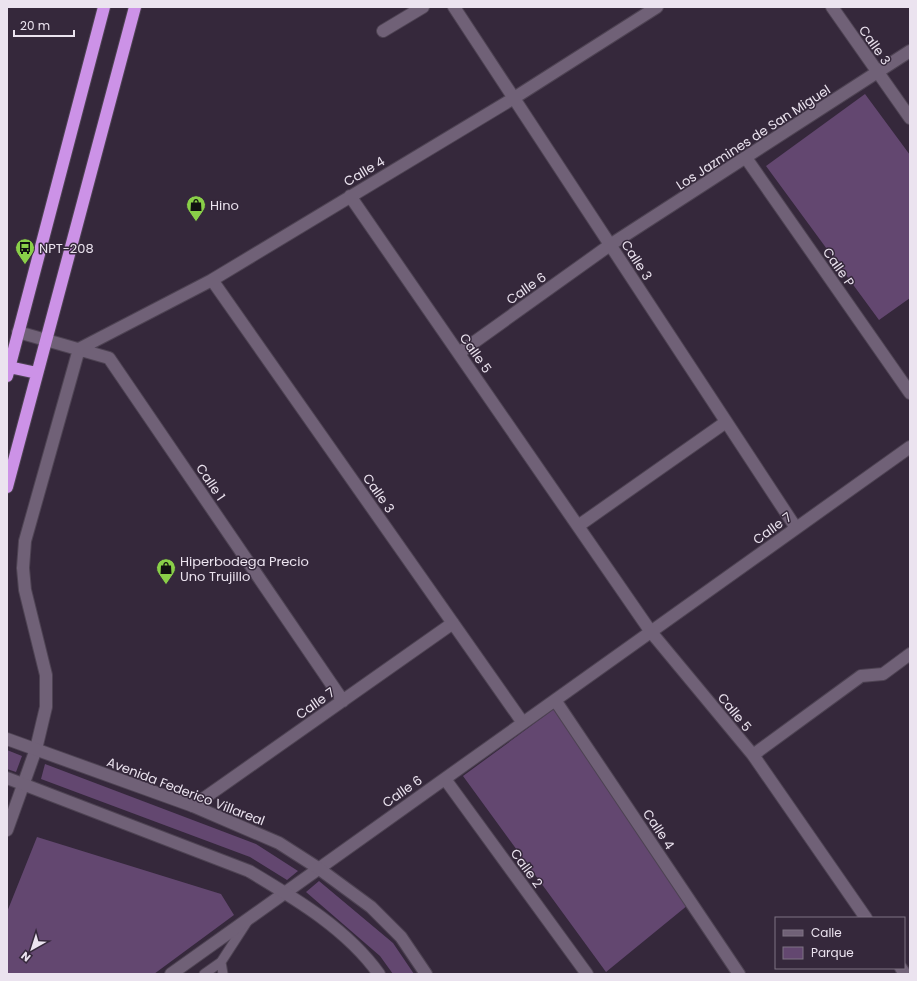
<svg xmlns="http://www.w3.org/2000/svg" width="917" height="981" font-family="Poppins,sans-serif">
	<rect width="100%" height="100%" fill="#35283b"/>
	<path fill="#634770" d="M865 94 910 155V298L879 320 766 166Z
		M554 709 688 905 606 972 463 776Z
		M7 750 22 756 16 772 7 769Z
		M45 764 256 844 298 871 287 880 250 857 41 779Z
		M37 837 221 894 234 915 154 974H8L7 968V912Z
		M319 881 393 943 414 974H393L380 956 306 892Z"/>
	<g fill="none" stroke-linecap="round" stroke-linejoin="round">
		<g stroke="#4e4353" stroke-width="11">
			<path id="lane" d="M221 962 223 974
				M204 974 221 962 247 922"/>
		</g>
		<g stroke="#4e4353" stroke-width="14">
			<path id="street" d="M454 7 796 528
				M832 7 910 118
				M383 31 423 7
				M746 158 910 393
				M350 196 651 632 753 755 866 918
				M212 280 523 723
				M18 332 109 358 343 701
				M459 353 610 245 910 51
				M578 526 726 422
				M555 700 739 974
				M753 755 861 676 883 674 910 654
				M445 779 587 974
				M193 806 453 623
				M7 830 36 749 46 707V675L25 590 23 568 25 541 79 349 212 280 514 98 657 7
				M901 968 905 974
				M171 974 910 447"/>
		</g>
		<g stroke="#4e4353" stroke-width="14">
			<path id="secondary" d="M7 739 193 806 279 843 318 868 371 907 401 937 426 974
				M7 778 249 871C296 899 347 929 379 974"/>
		</g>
		<g stroke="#4e4353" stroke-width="14">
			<path id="highway" d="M9 367 37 373
				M7 376 104 7
				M7 487 135 7"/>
		</g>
		<use href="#lane" stroke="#706177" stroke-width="9"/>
		<use href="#street" stroke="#706177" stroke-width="12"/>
		<use href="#secondary" stroke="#706177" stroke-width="12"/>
		<use href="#highway" stroke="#cc92e7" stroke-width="12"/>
	</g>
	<defs>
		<g id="shop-pin" transform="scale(1)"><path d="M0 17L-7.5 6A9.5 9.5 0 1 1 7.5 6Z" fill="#89cf48" stroke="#35283b"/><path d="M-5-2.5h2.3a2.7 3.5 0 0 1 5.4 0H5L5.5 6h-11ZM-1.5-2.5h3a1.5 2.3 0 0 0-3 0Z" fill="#111"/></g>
		<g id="bus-pin" transform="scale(1)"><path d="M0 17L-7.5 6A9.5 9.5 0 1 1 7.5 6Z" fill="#89cf48" stroke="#35283b"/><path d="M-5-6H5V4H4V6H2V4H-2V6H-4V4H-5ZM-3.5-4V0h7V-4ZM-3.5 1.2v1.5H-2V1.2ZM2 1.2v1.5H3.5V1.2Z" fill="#111"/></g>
	</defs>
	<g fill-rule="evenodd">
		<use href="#shop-pin" x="196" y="205"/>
		<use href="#bus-pin" x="25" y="248"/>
		<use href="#shop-pin" x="166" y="568"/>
	</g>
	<g text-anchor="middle" stroke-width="3" stroke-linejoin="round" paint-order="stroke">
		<g font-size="13" fill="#ebe3ef" stroke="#35283b">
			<text transform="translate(875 45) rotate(55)" y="5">Calle 3</text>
			<text transform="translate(753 137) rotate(-33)" y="5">Los Jazmines de San Miguel</text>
			<text transform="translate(364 171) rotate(-31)" y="5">Calle 4</text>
			<text transform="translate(637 260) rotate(57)" y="5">Calle 3</text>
			<text transform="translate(839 267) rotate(55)" y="5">Calle P</text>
			<text transform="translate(526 288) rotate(-35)" y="5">Calle 6</text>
			<text transform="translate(476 353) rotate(55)" y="5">Calle 5</text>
			<text transform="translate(211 482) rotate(56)" y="5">Calle 1</text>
			<text transform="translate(379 493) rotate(55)" y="5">Calle 3</text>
			<text transform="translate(772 528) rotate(-36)" y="5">Calle 7</text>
			<text transform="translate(315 703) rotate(-35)" y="5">Calle 7</text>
			<text transform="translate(735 712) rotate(51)" y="5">Calle 5</text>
			<text transform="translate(186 791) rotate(21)" y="5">Avenida Federico Villareal</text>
			<text transform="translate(402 791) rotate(-35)" y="5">Calle 6</text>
			<text transform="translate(659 829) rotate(56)" y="5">Calle 4</text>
			<text transform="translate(527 868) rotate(54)" y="5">Calle 2</text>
		</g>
		<g font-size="13" fill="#ebe3ef" stroke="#35283b" text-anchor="start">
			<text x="210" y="210">Hino</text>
			<text x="39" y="253">NPT-208</text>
			<text x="180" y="566">Hiperbodega Precio<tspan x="180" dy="15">Uno Trujillo</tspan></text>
		</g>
	</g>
	<rect width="917" height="981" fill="none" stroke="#ebe3ef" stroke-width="16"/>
	<rect x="775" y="917" width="130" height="52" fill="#35283b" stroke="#7e7383"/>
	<rect x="783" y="930" width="20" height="6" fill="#706177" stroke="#7e7383"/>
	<text x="811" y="937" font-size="12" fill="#ebe3ef">Calle</text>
	<rect x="783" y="947" width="20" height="12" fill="#634770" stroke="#7e7383"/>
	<text x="811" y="957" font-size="12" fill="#ebe3ef">Parque</text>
	<g transform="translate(32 949) rotate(219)" stroke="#35283b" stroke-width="3" paint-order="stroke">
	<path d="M0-3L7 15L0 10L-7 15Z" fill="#ebe3ef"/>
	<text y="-6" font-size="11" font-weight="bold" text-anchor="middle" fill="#ebe3ef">N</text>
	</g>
	<path d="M14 30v6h60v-6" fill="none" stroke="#ebe3ef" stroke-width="2"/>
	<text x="20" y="30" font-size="12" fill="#ebe3ef" stroke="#35283b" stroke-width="3" paint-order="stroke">20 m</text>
</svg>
